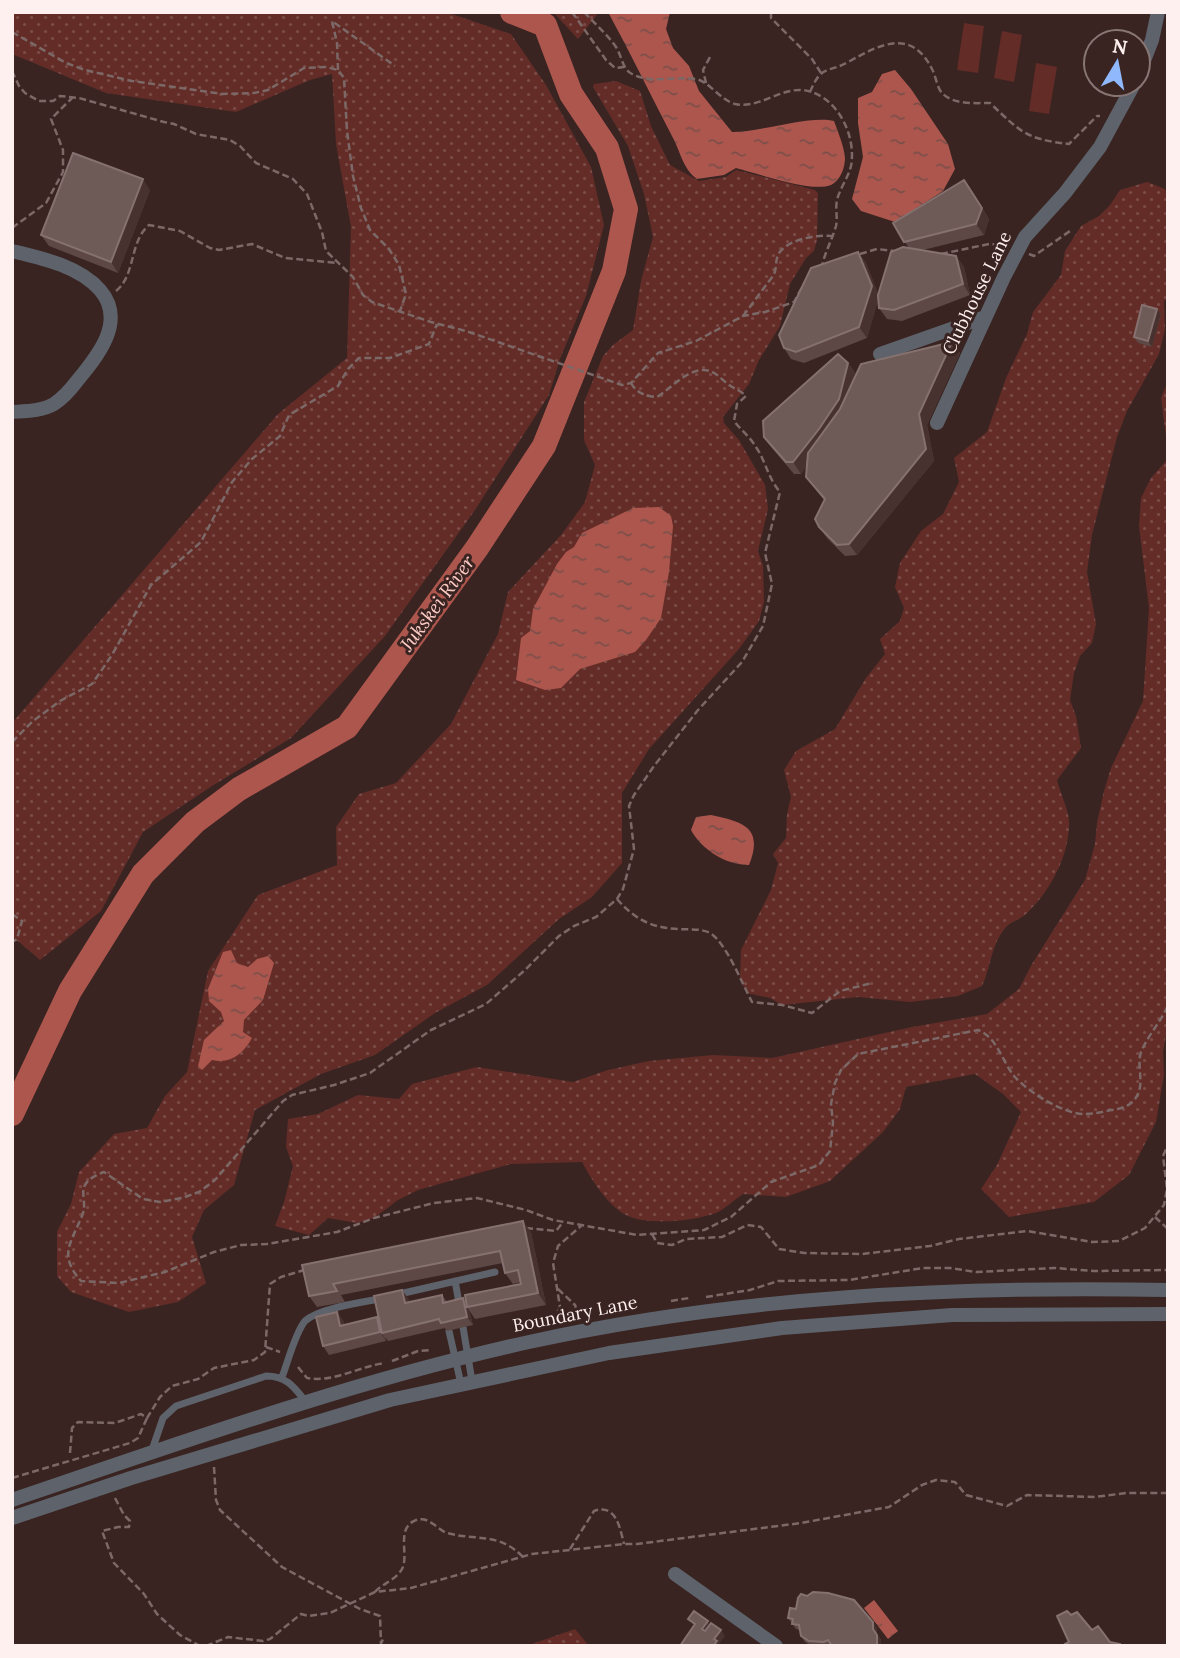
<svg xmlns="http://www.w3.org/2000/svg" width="1180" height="1658" font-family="Lora,serif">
	<defs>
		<pattern id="grass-dots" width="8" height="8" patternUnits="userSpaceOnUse" patternTransform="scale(1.75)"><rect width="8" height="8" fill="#632c27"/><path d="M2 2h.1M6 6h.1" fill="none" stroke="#7a4b47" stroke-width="1.8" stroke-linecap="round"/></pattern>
		<pattern id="water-ripples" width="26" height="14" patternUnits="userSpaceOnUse" patternTransform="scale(1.75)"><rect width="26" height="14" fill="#ad564d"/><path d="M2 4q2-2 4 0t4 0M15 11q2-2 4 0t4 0" fill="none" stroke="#7c4f4a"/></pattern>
	</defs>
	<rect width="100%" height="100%" fill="#392422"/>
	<path fill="url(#grass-dots)" d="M12 12H446L511 34 546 85 591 167 604 225 586 296 560 359 549 395 475 510 385 636 291 738 212 786 143 832 101 911 40 960 12 936V723L278 414 347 358 351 227 336 144 332 74 310 80 236 112 106 93 12 54Z
		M553 12H599L578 39Z
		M616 81 640 91 651 126 670 165 699 181 726 177 736 170 815 190 818 193 817 240 814 251 806 258 790 284 780 326 759 360 749 384 723 417 724 423 739 440 765 485 768 509 758 551 763 566 764 602 759 621 739 649 649 749 622 793V863L592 897 559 919 487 985 435 1013 375 1055 321 1074 255 1110 234 1185 204 1210 192 1237 206 1283 178 1302 129 1312 71 1292 57 1276V1232L71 1204 79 1172 114 1134 147 1128 165 1096 187 1072 208 971 258 895 337 865 336 827 359 794 396 783 451 724 498 634 508 592 562 534 585 502 595 465 584 440V402L603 356 613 345 633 330 641 281 653 237 644 194 628 146 593 87 594 84Z
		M1147 182 1165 189 1168 196V295L1164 302 1165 329 1159 354 1127 411 1117 437 1092 535 1087 572 1096 624 1092 643 1080 656 1074 673 1070 700 1076 716 1081 748 1057 780C1060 793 1068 808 1069 821 1070 854 1051 890 1028 912 1022 919 1012 921 1006 927 991 944 991 967 982 986L958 996 910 1002 858 997 782 1005 770 998 747 993 740 979 741 950 771 890 778 863 773 854 786 838 787 814 791 797 784 770 796 751 835 729 866 678 885 654 880 639 900 621 904 608 895 587 900 563 921 531 943 514 959 482 954 458 987 432 1006 378 1027 334 1033 312 1061 275 1065 251 1081 226 1099 216 1110 205 1120 190Z
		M1168 381V1024L1163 1052 1164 1075 1156 1122 1129 1175 1094 1202 1009 1217 981 1189 997 1165 1021 1112 1003 1094 975 1074 906 1087 900 1109 883 1132 830 1181 786 1197 743 1194C734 1200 725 1209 716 1213 694 1221 647 1226 626 1215 608 1206 591 1179 582 1162L511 1164 418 1190 398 1200 374 1218 357 1223 328 1218 309 1235 275 1226 284 1202 293 1166 286 1147 288 1119 318 1114 358 1095 399 1099 412 1084 477 1067 573 1082 608 1070 649 1061 713 1055 772 1058 912 1027 987 1014 1019 989 1032 964 1085 880 1095 844 1097 823 1104 791 1111 768 1143 701 1149 608 1139 526 1141 498 1151 478 1166 461V436L1161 398Z
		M575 1629 589 1646H526Z"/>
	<path fill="#632c27" d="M964 23 984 26 978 73 957 70Z
		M1002 31 1022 35 1014 82 994 78Z
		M1036 63 1057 67 1049 114 1029 111Z"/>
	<path fill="url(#water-ripples)" d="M608 12H670L666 29 673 48 689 66 699 91 732 132C761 132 810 115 834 121 838 132 844 146 845 158 845 168 840 181 831 185 812 193 756 173 736 168L724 175 697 179C683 169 681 153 673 138 651 96 631 54 608 12Z
		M895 70 911 89 948 144 955 169 943 191 895 222 861 211 852 199 863 157 858 123V98L872 92 882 74Z
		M659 507 671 516 673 526 669 572 661 618 646 640 635 652 580 669 561 688 545 690 516 680 521 638 530 631 533 609 557 564 566 552 574 547 582 533 633 508Z
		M711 815C743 822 764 827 749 865 726 865 702 850 691 830L696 817Z
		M231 950 237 963 248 967 257 959 268 956 274 963 263 1000 244 1020 243 1032 252 1038C243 1054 231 1064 212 1060L202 1070 198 1066 204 1040 224 1021 221 1012 209 1001 208 989 223 952Z
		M874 1600 898 1631 888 1639 864 1608Z"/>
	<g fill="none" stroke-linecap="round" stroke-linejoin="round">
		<path stroke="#ad564d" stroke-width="24" d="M12 1114 70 991 143 874 195 822 239 789 347 727 477 548 544 446 614 271 626 209 607 148 571 94 545 25 512 12"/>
		<path stroke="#7c6967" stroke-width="2.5" stroke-dasharray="7 3.5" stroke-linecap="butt" d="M572 12 606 60 615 68 624 67
			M584 12C595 24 607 34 616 47 622 56 622 69 632 74 650 84 676 76 695 79 708 80 720 100 735 104 758 109 779 89 801 90 835 92 857 134 851 166 848 178 840 188 837 200 835 209 838 218 836 226 832 240 825 252 822 266
			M771 12V18L812 59 821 73
			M12 32 66 63 85 70 132 81 222 94 254 93 268 90 304 68 326 67 338 70 344 78 347 131 353 176 361 208 370 230 389 249 399 265 406 294 400 311
			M338 70 337 43 332 21 395 66
			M12 71 19 86 25 93 39 101H53L60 96 79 98 164 122 174 124 196 134 230 140 240 146 256 163 293 179 307 194 322 232 326 251 353 277 363 295 372 302 431 322 466 331 622 385 631 383 658 353 696 341 743 316 765 312 794 302 805 282
			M706 83 703 70 710 57
			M810 92C822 63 828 74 850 61 882 43 912 29 932 69 936 76 937 89 943 94 955 105 975 103 990 103 1021 132 1025 139 1069 144L1097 116H1100
			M12 228 46 203 63 172V150L51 119 73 97
			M860 254 877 249 894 251
			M941 254 989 244 1007 245
			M1029 254 1034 256 1070 231
			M116 291C136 275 129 242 149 225L180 231 210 248 219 250 252 244 285 258 337 263
			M743 316C753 303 763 289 773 276 777 270 775 262 778 255 785 240 817 234 832 236
			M631 383C637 394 646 396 657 397 672 388 690 365 710 371 717 373 722 380 728 384 734 389 740 390 746 396L737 404 734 421C741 430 750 437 756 447 766 462 768 478 780 492L765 553 772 584 763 626 742 662 698 710 654 766 634 795 629 806 634 849 623 889 617 899 596 917 574 926 559 936 525 970 486 1004 431 1030 370 1073 334 1085 292 1095 283 1101 215 1180 199 1192 182 1198 160 1202 143 1199 104 1172C70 1185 90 1197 82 1216 71 1243 58 1255 81 1281L119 1283 165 1272 214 1252 241 1245 267 1244 337 1232 374 1218 434 1203 477 1198 526 1210 553 1220 637 1235 704 1230 731 1217 771 1182 819 1165 830 1151 833 1123 831 1104 835 1083 841 1070 858 1054 978 1030C997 1037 1002 1061 1014 1076 1027 1091 1063 1114 1084 1114 1093 1114 1102 1112 1111 1110 1120 1109 1129 1107 1135 1099 1146 1085 1136 1067 1141 1052 1148 1035 1161 1022 1168 1005
			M12 742 33 721 60 701 92 684 112 655 151 585 201 542 232 482 252 459 280 436 289 415 338 386 348 369 359 358H390L429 344 437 324
			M617 899C634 919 652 928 678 929 689 930 700 928 710 933 725 941 743 985 752 1002L782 1005 812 1013 840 991 872 983
			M12 914 22 921 17 939 12 942
			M1155 1217 1168 1229
			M526 1228 556 1231 563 1222
			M652 1234 657 1243 672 1245 686 1239 722 1237 747 1225 761 1227 779 1249 804 1253 862 1254 930 1246 959 1239 1027 1231 1092 1242 1119 1241 1145 1228 1164 1205 1167 1189 1163 1156 1168 1145
			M1168 1249V1251
			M558 1289 575 1305 579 1317
			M706 1297 750 1290 778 1281 849 1280 923 1268H950L976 1272 1055 1268 1093 1271 1168 1270
			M671 1301 689 1298
			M552 1320 560 1307 553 1263 558 1246 581 1226
			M547 1323 568 1319
			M266 1347 280 1352
			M392 1361 418 1351 432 1350
			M298 1367 307 1378C333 1383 360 1366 385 1363
			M70 1453 72 1428 78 1422 115 1423 141 1414 147 1418 160 1397 172 1386 198 1379 214 1368 254 1360 265 1352 270 1284 281 1277 304 1270
			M214 1467 216 1500 220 1510 282 1567 360 1609 380 1616 381 1644
			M12 1478 130 1443 138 1438 147 1418
			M115 1498 124 1515 130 1521 129 1527H118L102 1531 114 1563 144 1594 157 1614 180 1635 200 1646
			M570 1549 594 1511C616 1503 620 1528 624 1544
			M375 1592C383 1583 398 1579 403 1567 408 1553 397 1529 414 1521 428 1514 436 1529 447 1533 476 1541 499 1532 523 1557
			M206 1646 228 1637 263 1641 270 1639 301 1614 309 1616 330 1613 375 1592 411 1588 532 1554 624 1544H637L801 1523 889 1507 922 1485 936 1480 955 1482 966 1495 1007 1506 1027 1495 1095 1497 1126 1493H1168
			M380 1646 383 1639"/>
		<path stroke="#5e636b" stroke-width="7" d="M455 1281 460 1308
			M395 1295 495 1272
			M463 1327 472 1381
			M449 1331 461 1384
			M282 1377C288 1362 295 1333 305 1321 318 1308 365 1302 384 1298
			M151 1453 163 1418 176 1406 266 1376C287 1376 294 1387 306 1402"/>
		<path stroke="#5e636b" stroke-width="14" d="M1138 76 1152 40 1158 12
			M12 251C41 258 79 266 100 290 127 321 97 357 77 381 71 389 63 398 54 404 42 411 26 411 12 412
			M880 354 985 317
			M937 423 1004 277 1025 237 1065 193 1100 147 1134 84
			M12 1500C183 1442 353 1381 529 1342 739 1296 954 1286 1168 1290
			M12 1518 131 1478 390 1400 609 1353 782 1328 952 1315 1168 1314
			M675 1574 776 1646"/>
	</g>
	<path fill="#5d4845" d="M150 190 118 273 49 246 41 235Z
		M972 191 989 219 984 235 923 250 956 256 964 267 970 295 902 321 887 319 879 308 878 300 867 338 804 363 791 359 784 348 858 252 866 263 878 294 909 248 893 223Z
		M1157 309 1161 314 1152 347 1138 343 1134 337Z
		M952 342 960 353 927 425 934 461 857 555 845 556 827 538 819 527 824 500 806 477 807 466 801 474H794L772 448 764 437 848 363 856 374Z
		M531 1232 546 1305 475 1319 469 1310 473 1325 447 1331 445 1328 388 1341 385 1337 386 1341 329 1355 323 1346 343 1320 344 1325 380 1321 408 1298 409 1302 442 1295 447 1302 467 1305 521 1284V1282L513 1284 505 1273 503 1263 341 1295 345 1302 317 1307 309 1296 302 1265Z
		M788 1618 877 1628V1634L881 1640V1646H812L805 1642 801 1636 800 1630 796 1629Z"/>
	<path fill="#47322f" d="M143 179 150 190 118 273 111 262Z
		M964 180 989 219 984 235 976 224Z
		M858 252 866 263 879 297 867 338 859 327Z
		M956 256 964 267 970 295 963 284Z
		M1157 309 1161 314 1152 347 1148 341Z
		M952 342 960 353 927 425 934 461 857 555 849 544 919 414Z
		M848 363 856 374 827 441 801 474 793 462Z
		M523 1221 531 1232 546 1305 538 1293Z
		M402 1290 408 1298 411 1312 405 1303Z
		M463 1298 469 1307H467L469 1310 473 1325 467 1317Z
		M337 1312 343 1320 346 1334 340 1326Z
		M377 1317 383 1325 382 1333 386 1341 380 1332Z
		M708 1621 712 1626 706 1635 702 1629Z
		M873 1622 877 1628V1634L873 1629Z
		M721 1630 725 1636 719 1644 720 1646H714V1639Z
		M877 1635 881 1640V1646H877Z"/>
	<path fill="#6e5a57" stroke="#85716f" stroke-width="2" d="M73 153 143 179 111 262 41 235Z
		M964 180 982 208 976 224 904 242 893 223Z
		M903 247 956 256 963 284 894 310 879 308 878 295 891 252Z
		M858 252 872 286 859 327 796 352 784 348 779 335 811 268Z
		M1142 305 1157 309 1148 341 1134 337Z
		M952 342 919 414 926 449 849 544 837 545 819 527 815 519 825 499 806 477 808 453 840 409 861 364Z
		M838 354 848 363 839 399 819 429 793 462H786L764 437 763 421Z
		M523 1221 538 1293 467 1307 465 1295 521 1284 518 1270 505 1273 500 1251 333 1284 337 1291 309 1296 302 1265Z
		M402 1290 405 1303 442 1295 443 1303 463 1298 467 1317 441 1323 439 1319 382 1333 374 1296Z
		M337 1312 340 1326 377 1317 380 1332 323 1346 316 1317Z
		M813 1592 828 1593 854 1600 873 1622V1629L877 1635V1646H832L828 1640 824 1642 809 1641 801 1636 799 1625 792 1624 793 1619 788 1618 790 1608 796 1609 798 1598 801 1594 807 1596Z
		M694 1611 708 1621 702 1629 705 1631 711 1623 721 1630 714 1639 717 1641 714 1645 715 1646H680L695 1624 688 1619Z
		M1067 1611 1071 1615 1077 1612 1092 1630 1098 1626 1110 1642 1120 1644V1646H1066L1065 1644 1069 1642 1057 1616Z"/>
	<g text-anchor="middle" stroke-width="6" stroke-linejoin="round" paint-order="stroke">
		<g font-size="18" fill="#fef0ee" stroke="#392422">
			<text transform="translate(977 293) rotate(-64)" y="6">Clubhouse Lane</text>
			<text transform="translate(575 1314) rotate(-11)" y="6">Boundary Lane</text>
		</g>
		<g font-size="19" font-style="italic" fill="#fdcbc4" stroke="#392422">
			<text transform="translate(437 603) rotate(-54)" y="7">Jukskei River</text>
		</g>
	</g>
	<rect width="1180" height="1658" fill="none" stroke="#fef0ee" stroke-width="28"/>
	<g transform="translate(1117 63) rotate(10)"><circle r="33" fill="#392422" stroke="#887674" stroke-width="2"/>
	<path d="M0-5L12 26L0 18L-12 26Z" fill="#90b8fd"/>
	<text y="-10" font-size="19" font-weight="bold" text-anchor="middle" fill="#fef0ee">N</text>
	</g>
</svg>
